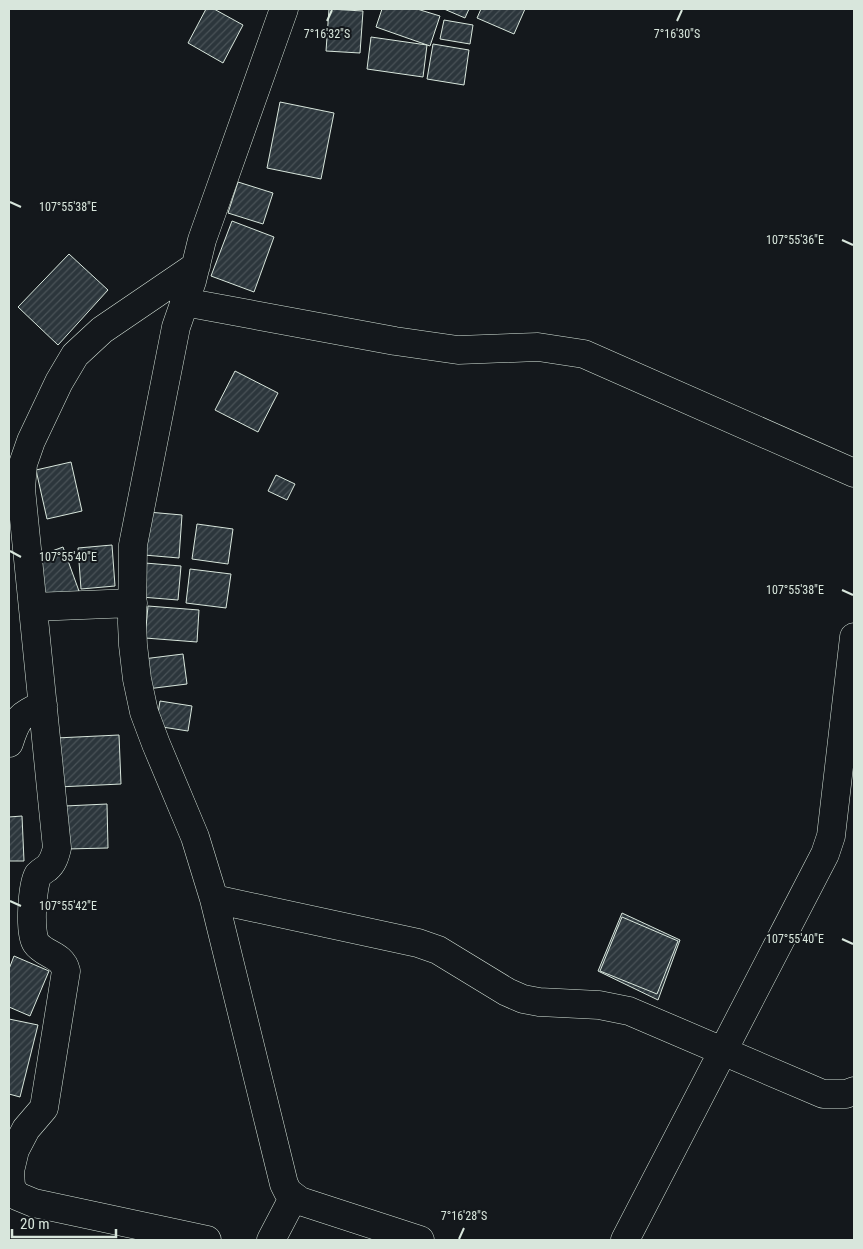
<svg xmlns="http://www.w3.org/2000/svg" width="863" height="1249" font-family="'Roboto Condensed',sans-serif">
	<defs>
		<pattern id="building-hatch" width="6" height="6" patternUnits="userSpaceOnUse" patternTransform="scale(1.25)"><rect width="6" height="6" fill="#2c363c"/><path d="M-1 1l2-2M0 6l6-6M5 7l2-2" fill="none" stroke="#4a5358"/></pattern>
	</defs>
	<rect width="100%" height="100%" fill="#14181c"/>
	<path fill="url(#building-hatch)" stroke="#d8e6dc" d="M206 9H214L243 25 223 63 188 43Z
		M329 9 363 11 360 53 326 51Z
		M382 9H417L440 16 430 46 376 27Z
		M444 9H469L465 18Z
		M481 9H525L514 34 477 18Z
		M444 20 473 25 470 44 440 39Z
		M371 37 427 45 423 77 367 69Z
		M433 44 469 50 464 85 427 79Z
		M280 102 334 113 321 179 267 168Z
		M238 182 273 193 263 224 228 213Z
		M232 221 274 237 254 292 211 276Z
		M69 254 108 290 58 345 18 307Z
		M235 371 278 393 258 432 215 410Z
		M71 462 82 511 47 519 36 470Z
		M276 475 295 484 287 500 268 491Z
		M148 512 182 515 179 558 144 555Z
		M197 524 233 529 228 564 192 559Z
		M112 545 115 586 81 589 78 548Z
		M63 547 79 591 46 603 30 559Z
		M145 563 181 566 178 600 141 597Z
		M190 569 231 574 226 608 186 603Z
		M148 606 199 610 197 642 145 638Z
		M183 654 187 684 147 689 143 659Z
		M160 701 192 706 188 731 156 726Z
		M119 735 121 784 58 787 56 738Z
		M107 804 108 848 66 849 65 806Z
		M22 816 24 861H9V817Z
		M622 913 680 940 658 1000 598 971Z
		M622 917 678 941 657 994 600 971Z
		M14 956 49 971 30 1016 9 1007V969Z
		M9 1019 38 1025 20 1097 9 1094Z"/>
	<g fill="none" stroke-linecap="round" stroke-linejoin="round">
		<g stroke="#d8e6dc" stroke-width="29">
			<path id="street" d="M284 9 202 240 192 281 176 327 133 545 132 623 133 645 137 679 144 712 156 744 195 837 214 899 284 1184 288 1192 300 1201 420 1240
				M196 266 102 330 75 355 59 382 31 441 23 464 21 489 57 848C55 856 53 863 47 868 44 870 40 873 38 875 32 886 29 933 36 943 44 955 62 954 66 971L44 1108 26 1129 15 1150 10 1171 11 1187 17 1196 34 1203 207 1240
				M184 302 395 341 458 350 538 347 584 354 854 473
				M33 607 133 603
				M9 743C17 718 19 716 43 705
				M214 899 418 943 438 950 507 992 523 999 539 1002 599 1005 629 1011 823 1094H846L854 1091
				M271 1240 293 1198
				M625 1240 825 854 831 836 854 637"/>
		</g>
		<use href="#street" stroke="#14181c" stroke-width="28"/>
	</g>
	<path fill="none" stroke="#d8e6dc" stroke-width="2" d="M327 21 332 10M677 21 682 10M10 202 21 207M842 240 853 245M10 551 21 557M842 590 853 595M10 901 21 906M842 939 853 944M459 1239 464 1228"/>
	<g font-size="12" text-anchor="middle" fill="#d8e6dc" stroke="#14181c" stroke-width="4" stroke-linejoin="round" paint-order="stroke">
		<text x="327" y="38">7°16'32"S</text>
		<text x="677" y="38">7°16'30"S</text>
		<text x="68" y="211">107°55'38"E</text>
		<text x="795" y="244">107°55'36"E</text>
		<text x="68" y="561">107°55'40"E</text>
		<text x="795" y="594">107°55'38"E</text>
		<text x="68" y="910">107°55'42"E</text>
		<text x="795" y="943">107°55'40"E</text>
		<text x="464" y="1220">7°16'28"S</text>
	</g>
	<rect width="863" height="1249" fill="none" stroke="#d8e6dc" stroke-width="20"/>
	<path d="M12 1229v8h104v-8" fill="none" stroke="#d8e6dc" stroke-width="2.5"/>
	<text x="20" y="1229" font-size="15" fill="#d8e6dc" stroke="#14181c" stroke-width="4" paint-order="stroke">20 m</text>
</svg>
